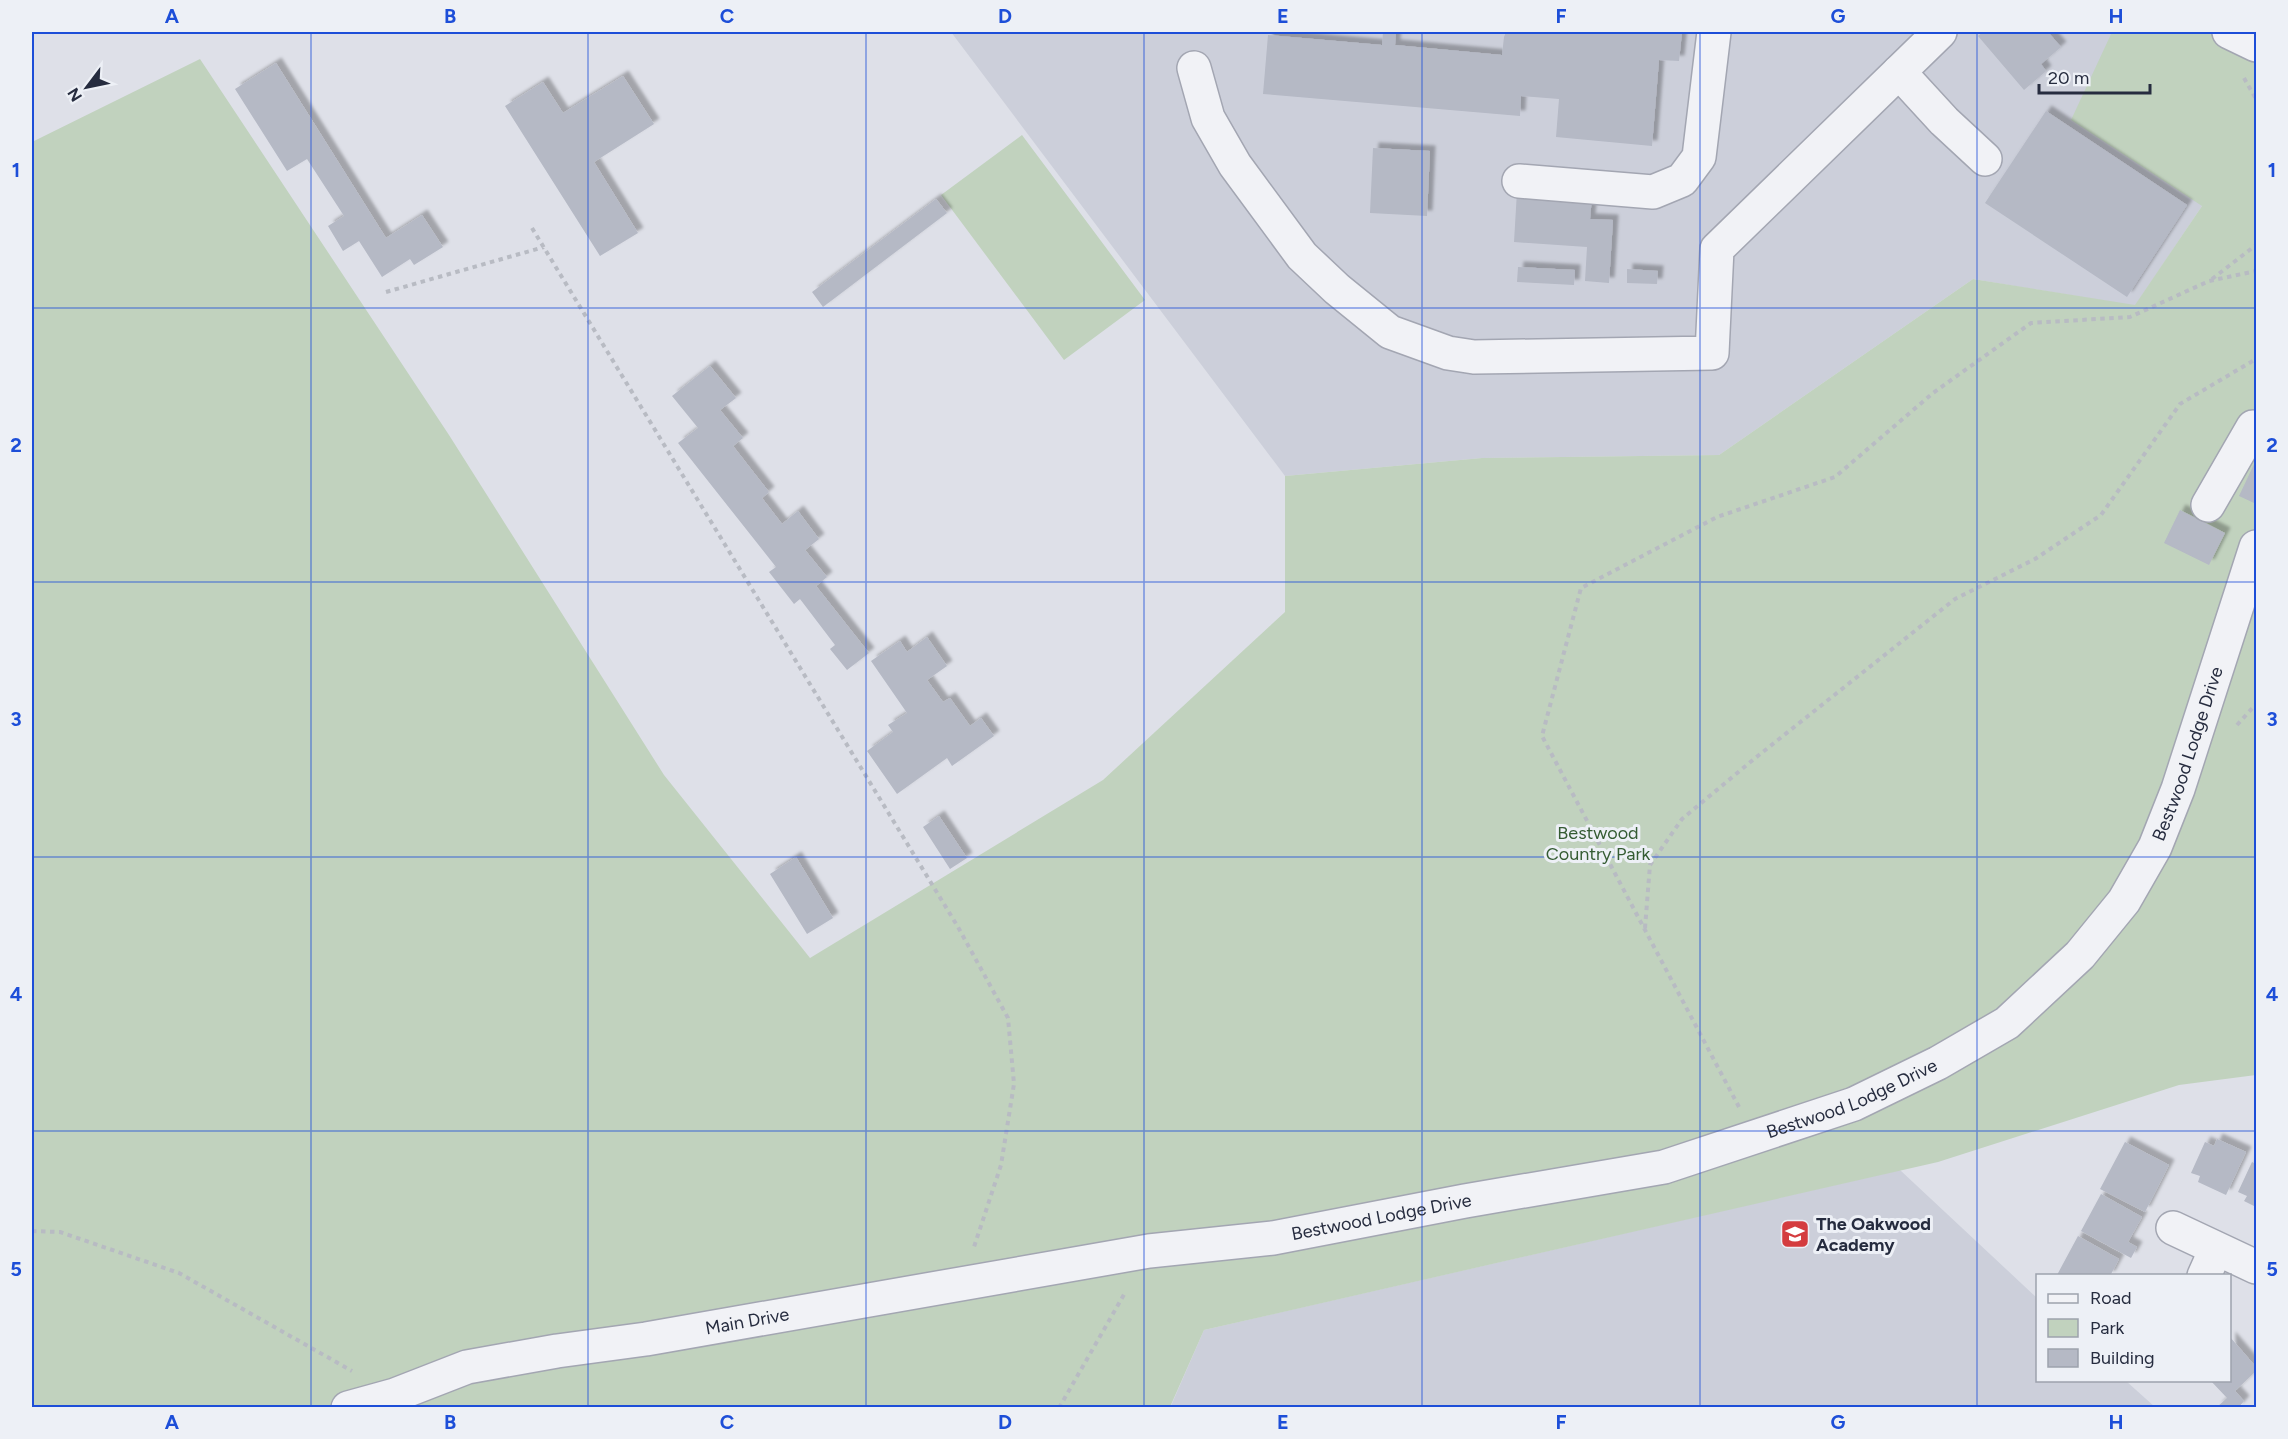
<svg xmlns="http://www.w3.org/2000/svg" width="2288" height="1439" font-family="Figtree,sans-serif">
	<defs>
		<filter id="shadow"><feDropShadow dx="5.5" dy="-5.5" stdDeviation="1.5" flood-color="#0004"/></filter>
	</defs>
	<rect width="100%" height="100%" fill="#dee0e8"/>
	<path fill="#cccfda" d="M951 32H2176L2202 206 2135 306 1973 279 1719 455 1482 458 1285 476Z
		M1900 1170 2037 1298 2038 1380 2126 1381 2155 1407 1170 1408 1204 1330Z"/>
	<path fill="#c1d2be" d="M2112 32H2256V1075L2179 1085 1938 1162 1204 1330 1170 1407 32 1408V142L200 59 449 435 664 775 810 958 1103 780 1285 612V476L1482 458 1719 455 1973 279 2135 305 2202 206 2071 120Z
		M1022 135 1145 300 1064 360 941 195Z"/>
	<path fill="#b5b9c5" filter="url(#shadow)" d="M1383 32H1396L1395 45 1502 55 1504 37 1506 32H1682L1679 61 1659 60 1652 146 1556 137 1559 99 1521 96 1520 116 1263 94 1268 35 1382 45Z
		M1983 32H2048L2061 47 2041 64 2046 71 2024 90 1978 36Z
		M276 63 386 238 422 215 443 247 414 265 410 259 382 277 359 241 343 251 328 226 344 216 307 159 287 171 235 89Z
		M623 76 654 124 594 162 638 233 600 256 505 106 543 82 563 113Z
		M2046 111 2187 205 2127 297 1985 203Z
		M1373 148 1430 151 1427 216 1370 213Z
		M1517 191 1592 197 1590 219 1613 220 1609 283 1585 281 1587 247 1514 242Z
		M936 199 947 213 823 307 812 292Z
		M1518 267 1575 270 1574 285 1517 282Z
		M1627 269 1658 271 1657 284 1627 283Z
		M710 366 736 398 720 410 743 438 733 446 769 492 762 498 782 524 798 511 819 539 805 550 827 577 816 586 869 653 847 670 830 649 835 645 800 599 794 604 769 572 776 567 678 443 698 428 672 396Z
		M2256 460V497L2254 503 2239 496Z
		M2180 510 2225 533 2209 565 2164 543Z
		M927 637 947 666 927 680 943 702 950 698 970 726 981 718 994 736 952 766 947 758 897 794 867 751 893 732 888 725 907 713 871 661 900 641 907 652Z
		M939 816 967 858 950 869 923 827Z
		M796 857 833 918 807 934 770 874Z
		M2217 1139 2246 1152 2226 1195 2198 1182 2200 1176 2191 1173 2205 1142 2214 1146Z
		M2125 1142 2169 1165 2145 1212 2100 1189Z
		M2252 1162 2256 1164V1207L2244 1201 2247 1196 2238 1192Z
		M2101 1194 2142 1217 2128 1242 2137 1247 2131 1258 2081 1231Z
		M2078 1236 2119 1259 2110 1276 2057 1275Z
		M2230 1337 2256 1367V1371L2235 1391 2244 1401 2238 1408H2216L2227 1398 2210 1380H2230Z"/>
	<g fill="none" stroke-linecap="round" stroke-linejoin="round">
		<g stroke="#a3a6b2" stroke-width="36">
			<g id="minor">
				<path d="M2229 32 2256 45"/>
				<path d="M1194 68 1208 118 1235 165 1302 256 1337 289 1390 332 1448 353 1474 357 1712 353 1717 249 1940 32"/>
				<path d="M1899 72 1944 121 1985 159"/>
				<path d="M1519 181 1653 192 1682 180 1699 157 1714 32"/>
				<path d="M2208 505 2253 427 2256 429"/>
				<path d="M2173 1228 2256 1267"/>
				<path d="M2204 1276 2216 1249"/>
				<path id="s1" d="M348 1408 395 1395 467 1367 557 1351 646 1339 1149 1251 1273 1238 1465 1201 1664 1167 1854 1104 1938 1063 2007 1023 2080 955 2124 901 2155 847 2178 789 2256 547"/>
			</g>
		</g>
		<path stroke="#b8bbc3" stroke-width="4" stroke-dasharray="4.5 4.5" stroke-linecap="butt" d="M2244 78 2256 99
			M532 228 958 927 1008 1018 1014 1084 1001 1165 974 1247
			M2212 279 2256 245
			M386 292 544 247
			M2237 725 2256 704
			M1645 928 1650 865 1682 819 1754 759 1955 599 2035 559 2101 515 2180 404 2256 359
			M1739 1107 1542 736 1581 588 1717 517 1835 477 1933 393 2031 323 2130 317 2209 281 2256 271
			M32 1231 60 1232 179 1273 352 1371
			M1059 1408 1126 1291"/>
		<use href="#minor" stroke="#f1f2f6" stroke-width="33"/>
	</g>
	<path fill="none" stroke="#1d4ed8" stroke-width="1.5" stroke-opacity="0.55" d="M311 32V1408M588 32V1408M866 32V1408M1144 32V1408M1422 32V1408M1700 32V1408M1977 32V1408M32 308H2256M32 582H2256M32 857H2256M32 1131H2256"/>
	<defs>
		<g id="school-square" transform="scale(1.5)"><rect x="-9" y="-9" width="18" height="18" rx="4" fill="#d43c3f" stroke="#edf0f6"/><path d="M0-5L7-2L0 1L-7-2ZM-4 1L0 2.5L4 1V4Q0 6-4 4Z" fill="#fff"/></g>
	</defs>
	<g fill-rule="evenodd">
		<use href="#school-square" x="1795" y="1234"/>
	</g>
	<g text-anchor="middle" stroke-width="6" stroke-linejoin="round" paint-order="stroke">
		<g font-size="18" fill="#262c3f" stroke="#edf0f6">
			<text dy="6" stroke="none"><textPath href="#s1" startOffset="2044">Bestwood Lodge Drive</textPath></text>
			<text dy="6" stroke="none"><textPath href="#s1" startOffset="1540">Bestwood Lodge Drive</textPath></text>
			<text dy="6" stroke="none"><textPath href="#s1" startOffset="1053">Bestwood Lodge Drive</textPath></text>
			<text dy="6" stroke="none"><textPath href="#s1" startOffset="410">Main Drive</textPath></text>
		</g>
		<g font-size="18" fill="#355c33" stroke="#edf0f6">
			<text x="1598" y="839">Bestwood<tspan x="1598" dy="21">Country Park</tspan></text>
		</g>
		<g font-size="18" font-weight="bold" fill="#262c3f" stroke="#edf0f6" text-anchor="start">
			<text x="1816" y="1230">The Oakwood<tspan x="1816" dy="21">Academy</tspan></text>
		</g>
	</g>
	<rect width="2288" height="1439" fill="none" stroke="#edf0f6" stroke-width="66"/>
	<rect x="2036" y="1274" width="195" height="108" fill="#edf0f6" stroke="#9da2ad" stroke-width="1.5"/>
	<rect x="2048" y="1294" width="30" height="9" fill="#f1f2f6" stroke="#9da2ad" stroke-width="1.5"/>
	<text x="2090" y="1304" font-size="18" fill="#262c3f">Road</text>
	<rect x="2048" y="1319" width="30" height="18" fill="#c1d2be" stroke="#9da2ad" stroke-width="1.5"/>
	<text x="2090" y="1334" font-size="18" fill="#262c3f">Park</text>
	<rect x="2048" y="1349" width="30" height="18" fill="#b5b9c5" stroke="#9da2ad" stroke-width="1.5"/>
	<text x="2090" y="1364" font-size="18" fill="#262c3f">Building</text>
	<g transform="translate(87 87) rotate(238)" stroke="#edf0f6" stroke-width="4.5" paint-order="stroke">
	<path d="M0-4.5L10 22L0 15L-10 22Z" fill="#262c3f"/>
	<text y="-9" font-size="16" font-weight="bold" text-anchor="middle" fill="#262c3f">N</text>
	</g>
	<path d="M2039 84v9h111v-9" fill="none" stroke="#262c3f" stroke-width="3"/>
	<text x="2048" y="84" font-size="18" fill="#262c3f" stroke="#edf0f6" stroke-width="4.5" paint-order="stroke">20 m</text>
	<rect x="33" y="33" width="2222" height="1373" fill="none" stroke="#1d4ed8" stroke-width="2"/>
	<g font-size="20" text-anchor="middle" font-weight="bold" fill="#1d4ed8">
		<text x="172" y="23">A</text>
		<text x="450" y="23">B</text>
		<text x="727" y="23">C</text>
		<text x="1005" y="23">D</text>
		<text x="1283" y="23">E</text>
		<text x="1561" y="23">F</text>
		<text x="1838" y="23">G</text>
		<text x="2116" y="23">H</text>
		<text x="16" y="177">1</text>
		<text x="2272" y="177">1</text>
		<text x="16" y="452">2</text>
		<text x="2272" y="452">2</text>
		<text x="16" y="726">3</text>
		<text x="2272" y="726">3</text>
		<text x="16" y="1001">4</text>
		<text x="2272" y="1001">4</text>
		<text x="16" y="1276">5</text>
		<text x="2272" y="1276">5</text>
		<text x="172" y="1429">A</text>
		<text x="450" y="1429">B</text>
		<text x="727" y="1429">C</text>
		<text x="1005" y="1429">D</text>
		<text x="1283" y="1429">E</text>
		<text x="1561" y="1429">F</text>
		<text x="1838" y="1429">G</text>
		<text x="2116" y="1429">H</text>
	</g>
</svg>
